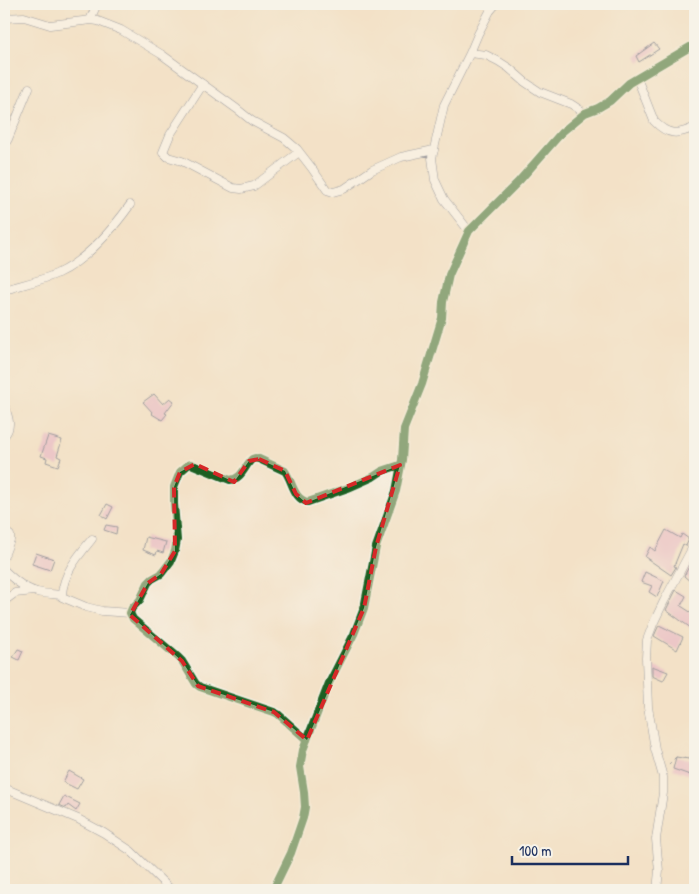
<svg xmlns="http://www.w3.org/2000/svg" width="699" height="894" font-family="'Patrick Hand',sans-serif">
	<rect width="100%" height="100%" fill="#f7f3e8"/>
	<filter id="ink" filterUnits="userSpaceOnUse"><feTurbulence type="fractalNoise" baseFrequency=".02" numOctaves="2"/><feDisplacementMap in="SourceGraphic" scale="10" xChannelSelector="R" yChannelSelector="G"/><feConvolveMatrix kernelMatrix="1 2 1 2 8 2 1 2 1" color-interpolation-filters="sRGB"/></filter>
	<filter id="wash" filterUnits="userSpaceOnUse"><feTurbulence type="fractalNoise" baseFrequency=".0096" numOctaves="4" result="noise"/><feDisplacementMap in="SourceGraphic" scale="20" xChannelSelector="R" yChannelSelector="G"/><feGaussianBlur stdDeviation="1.12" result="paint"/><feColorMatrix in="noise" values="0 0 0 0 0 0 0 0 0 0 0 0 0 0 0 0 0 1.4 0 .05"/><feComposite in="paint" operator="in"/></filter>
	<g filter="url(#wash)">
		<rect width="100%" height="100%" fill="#f3e1c7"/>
		<g id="blocks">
			<path fill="#e4a6c8" d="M654 43 659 49 639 62 636 56Z
				M154 394 163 404 170 398 174 401 165 413 167 414 162 420 152 414 153 413 143 402Z
				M48 436 62 440 57 456 61 458 58 466 46 462 47 458 41 456Z
				M107 504 113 507 107 519 101 515Z
				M106 525 117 527 116 534 104 530Z
				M666 530 680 538 682 534 689 539 686 546 683 544 674 566 676 567 671 575 645 557 650 547 655 551Z
				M146 537 166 542 163 553 157 551 156 555 143 550Z
				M36 553 54 559 50 570 32 564Z
				M692 561 695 562V572L692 583 684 576Z
				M645 572 664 581 657 597 649 592 652 586 641 582Z
				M676 590 686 596 681 606 695 615V631L666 610Z
				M659 625 683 637 677 650 654 636Z
				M18 649 23 651 19 660 13 657Z
				M652 666 668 672 663 681 652 676Z
				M676 757 695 760V766L690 775 673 769Z
				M69 771 83 779 77 789 63 782Z
				M64 796 80 804 76 811 68 805 66 808 59 805Z"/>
		</g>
	</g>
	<g filter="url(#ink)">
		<use href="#blocks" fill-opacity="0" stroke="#3b4a6e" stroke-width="1"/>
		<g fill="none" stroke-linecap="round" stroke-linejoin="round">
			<g stroke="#3b4a6e" stroke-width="9">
				<path id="minor" d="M4 18 24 17 50 25 91 20 98 21 121 30 161 54 237 109 252 121 284 138 297 149 311 167 327 190 333 192 344 189 372 170 401 157 434 150
					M90 20 97 4
					M470 53 486 55 498 61 509 68 525 82 540 92 571 104 585 113
					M637 78 654 121C668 136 678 135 695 127
					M203 84 170 135 163 152 168 157 182 161 233 188 241 189 254 186 299 152
					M4 146 8 139 29 88
					M469 231 444 199 435 180 432 158 444 105 470 53 478 34 490 11 496 4
					M4 290C21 285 40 281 56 274 85 261 112 230 130 205
					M4 405C8 416 13 426 4 436
					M4 532 10 535V540L4 556
					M92 539C79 555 63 573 62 595V597L86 607 102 611 130 613
					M4 570C13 579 25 589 37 592 45 594 54 594 62 595
					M4 601 15 593 34 591
					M307 740 278 714 274 712 200 687 196 684 182 661 178 657 133 619 130 613 132 608 140 600 148 583 152 579 161 574 171 561 175 551 177 540 174 504V487L180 472 188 465 191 464 230 480C242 479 244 467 252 459L255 458 259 459 285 471C293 482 293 499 308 502L348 488 373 477 382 471 400 465
					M4 788 78 819 104 833 131 851 171 890
					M273 890 291 853 303 818 305 807 304 792 300 767 303 750 329 683 354 634 364 608 376 547 396 491 402 460 404 429 422 384 442 318 443 302 449 275 469 231 519 181 562 132 585 113 598 108 610 101 629 83 695 44
					M657 890 659 871 656 839 663 793V777L655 749 648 707 646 658 647 640 653 624 664 601 695 543"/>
			</g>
			<path stroke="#3b4a6e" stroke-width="1" stroke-dasharray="4 4" stroke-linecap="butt" d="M668 765 676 757 695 760"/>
			<use href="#minor" stroke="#fff" stroke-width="8"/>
			<g stroke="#f7f3e8" stroke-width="11">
				<path id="cycleway" d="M307 740 278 714 274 712 200 687 196 684 182 661 178 657 133 619 130 613 132 608 140 600 148 583 152 579 161 574 171 561 175 551 177 540 174 504V487L180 472 188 465 191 464 230 480C242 479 244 467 252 459L255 458 259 459 285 471C293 482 293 499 308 502L348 488 373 477 382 471 400 465
					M273 890 291 853 303 818 305 807 304 792 300 767 303 750 329 683 354 634 364 608 376 547 396 491 402 460 404 429 422 384 442 318 443 302 449 275 469 231 519 181 562 132 585 113 598 108 610 101 629 83 695 44"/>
			</g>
			<use href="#cycleway" stroke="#1b5e20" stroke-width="8"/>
		</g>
	</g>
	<path d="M0 0H699V894H0ZM259 459 285 471 296 494 306 503 400 465 376 547 364 608 307 740 274 712 198 686 182 661 130 615 148 583 161 574 175 551 174 487 180 472 195 464 234 482 249 461Z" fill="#f3e1c7" fill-opacity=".55" fill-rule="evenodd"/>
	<path fill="none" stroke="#d62828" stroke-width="4" stroke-dasharray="10 6" stroke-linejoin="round" d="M259 459 285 471 296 494 306 503 400 465 376 547 364 608 307 740 274 712 198 686 182 661 130 615 148 583 161 574 175 551 174 487 180 472 195 464 234 482 249 461Z"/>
	<rect width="699" height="894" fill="none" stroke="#f7f3e8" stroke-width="20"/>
	<path d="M512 856v8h116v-8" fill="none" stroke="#1b2f5e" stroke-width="2.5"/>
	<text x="519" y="856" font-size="15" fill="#1b2f5e" stroke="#f7f3e8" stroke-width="4" paint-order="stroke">100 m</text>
</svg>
